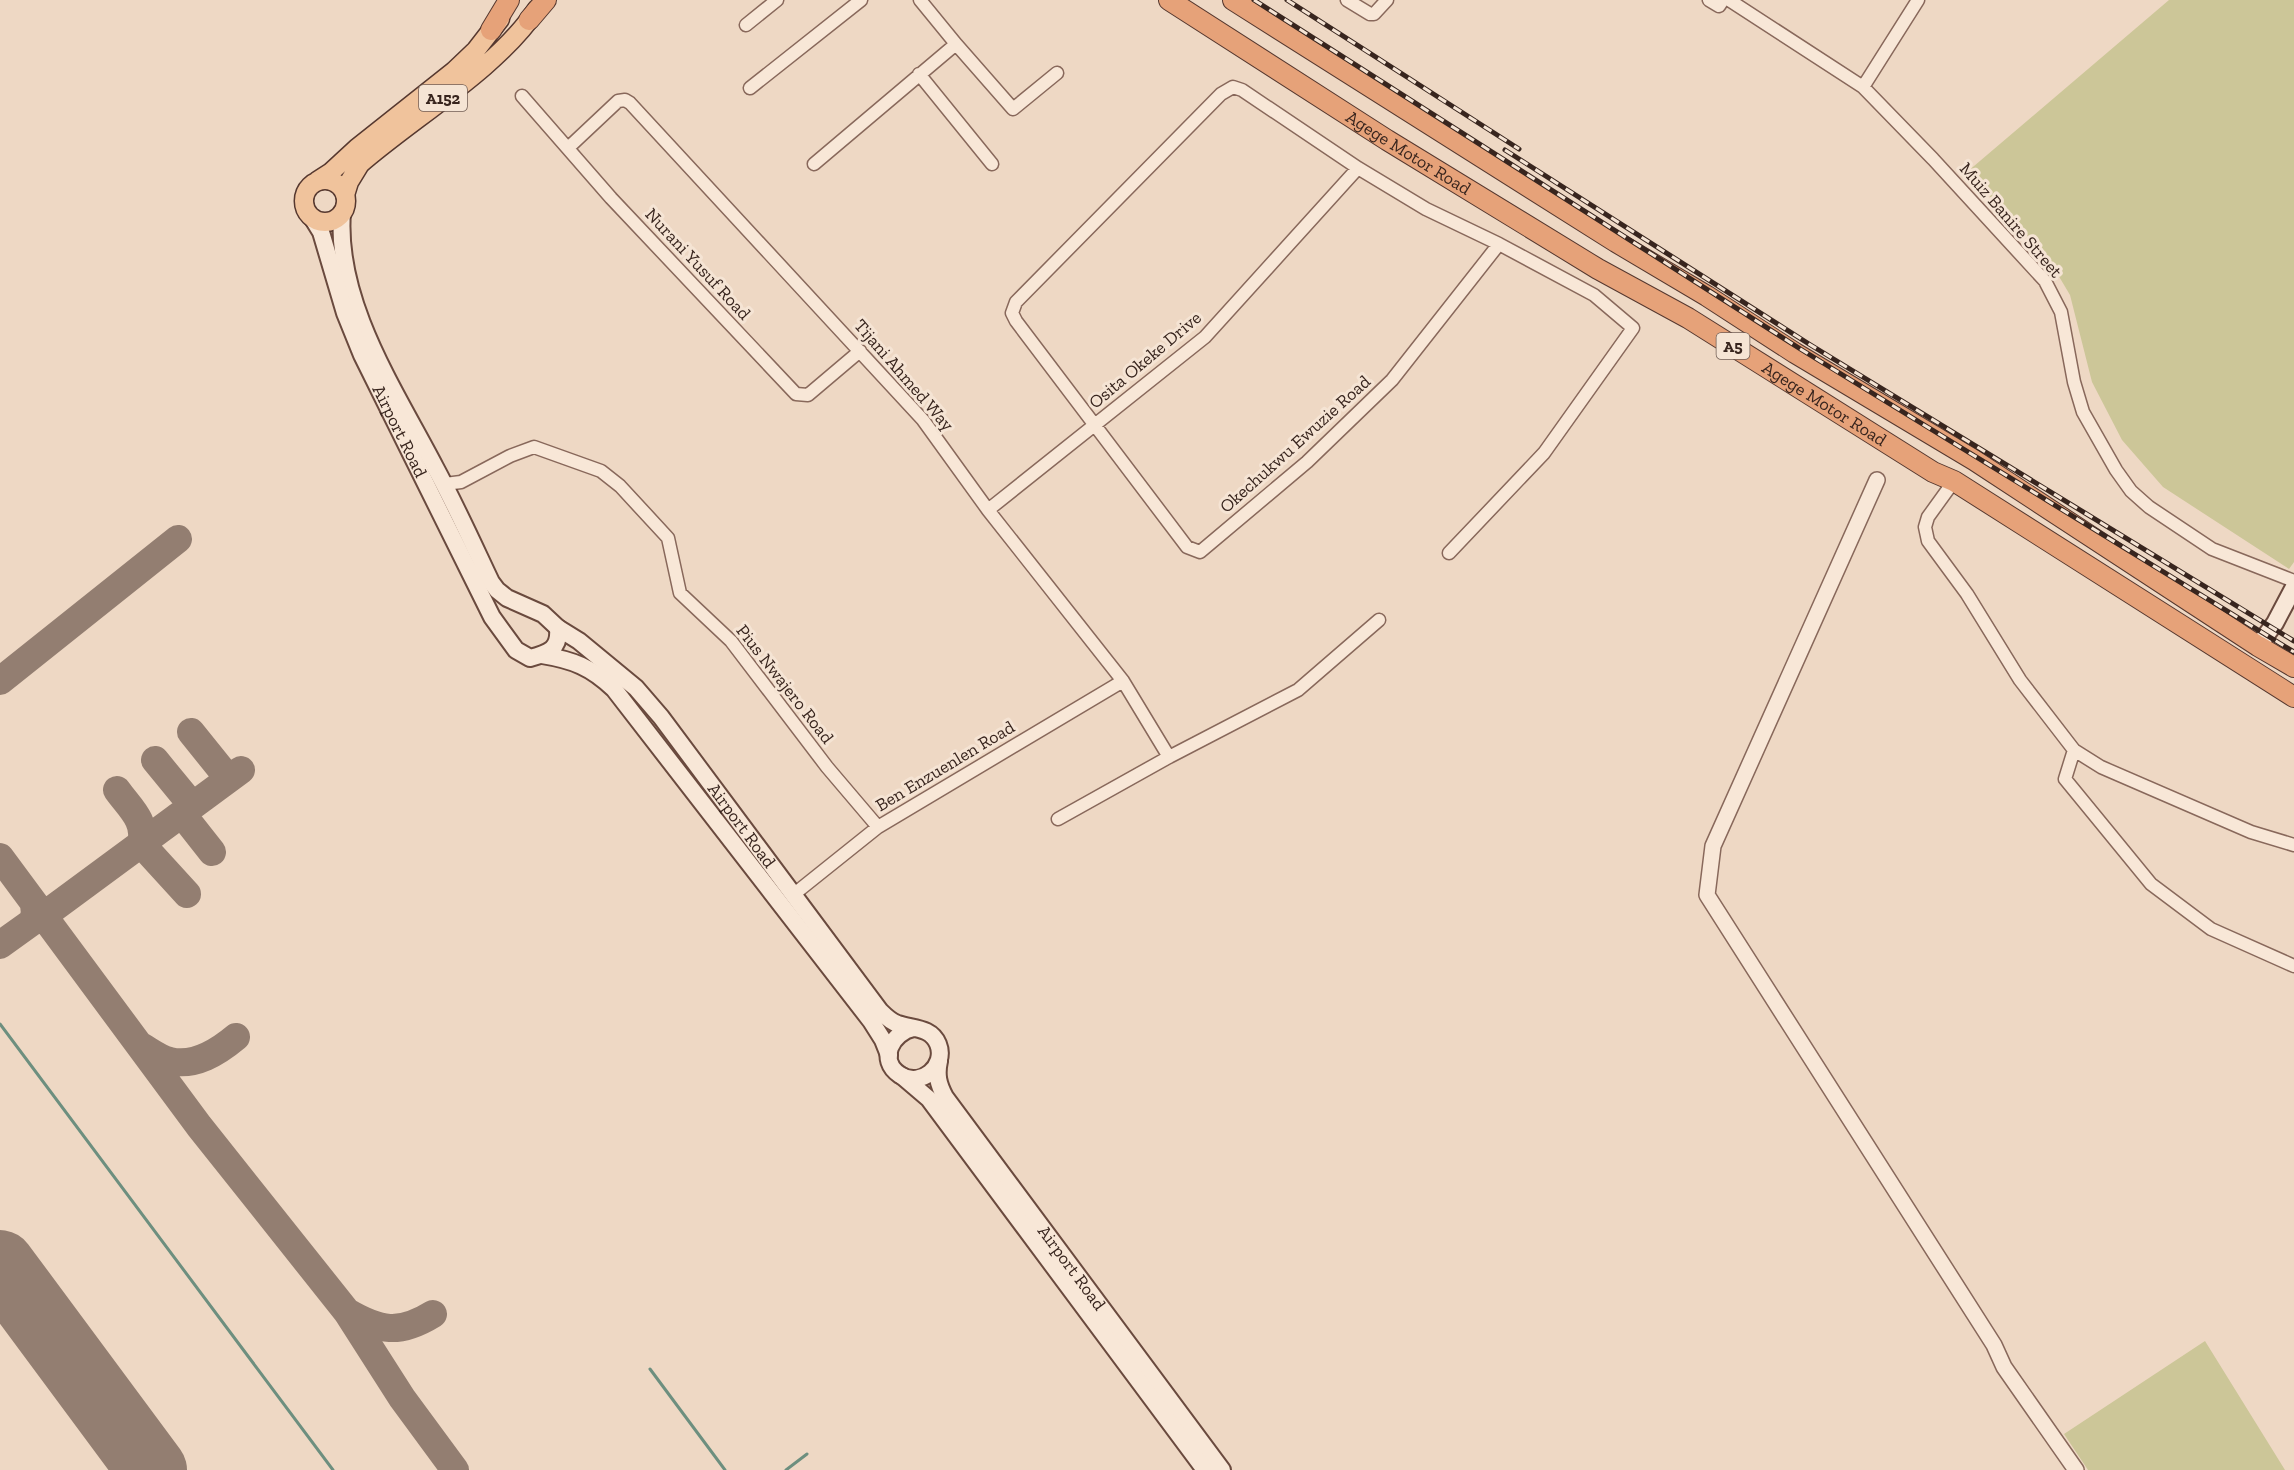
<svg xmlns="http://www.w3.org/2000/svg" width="2294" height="1470" font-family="'Zilla Slab',serif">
	<rect width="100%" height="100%" fill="#eed8c4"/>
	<path fill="#ccc698" d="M2169 0H2294V562L2289 569 2163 487 2122 440 2092 382 2070 295 2048 258 1967 172Z
		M2205 1341 2285 1470H2088L2064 1434Z"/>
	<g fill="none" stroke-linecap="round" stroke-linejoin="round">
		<path stroke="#6d8f7f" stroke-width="3" d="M0 1024 333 1470
			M650 1369 725 1470
			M786 1470 807 1454"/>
		<path stroke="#937e71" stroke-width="28" d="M0 681 178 539
			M191 732 224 773 223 783
			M155 760 187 799 186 810
			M117 790C129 807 147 821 141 843
			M177 817 186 819 212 852
			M139 845 145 848 187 894
			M0 857 199 1126 347 1312 402 1398 455 1470
			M43 916 241 770
			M0 945 32 922 35 914 34 904
			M141 1046C150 1051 160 1059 170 1061 195 1067 218 1052 236 1037
			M347 1312C380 1331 399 1335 433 1314"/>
		<path stroke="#937e71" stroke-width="70" d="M0 1265 152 1470"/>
		<g stroke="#88685b" stroke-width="15">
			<path id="minor" d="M1347 0 1370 14H1374L1387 0
				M1709 0 1719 6 1723 0
				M1729 0 1863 87 1933 159 2045 281 2061 312 2074 382 2083 412 2116 470 2131 491 2149 507 2212 549 2294 581
				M746 25 777 0
				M956 44 1013 109 1057 73
				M919 74 992 164
				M1863 87 1918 0
				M750 88 861 0
				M522 96 611 198 796 394 808 395 860 351
				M568 148 618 101 625 100 630 103 923 420 988 510 1123 681 1169 757
				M814 164 956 44 920 0
				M1954 481 1928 517 1925 527 1928 541 1967 594 2020 680 2074 750 2101 767 2251 832 2294 845
				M445 484 461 482 510 456 534 447 601 471 620 486 668 538 680 593 731 641 827 767 878 827
				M988 510 1205 337 1358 168
				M1449 553 1544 453 1633 328 1594 295 1499 244 1426 209 1358 168 1242 90 1233 87 1221 94 1016 302 1012 313 1016 321 1187 547 1200 552 1307 462 1392 380 1499 244
				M2074 750 2065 779 2151 884 2211 929 2294 966
				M1058 819 1169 757 1298 690 1379 620
				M793 895 878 827 1123 681"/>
		</g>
		<g stroke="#88685b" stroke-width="18">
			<path id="tertiary" d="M1877 480 1713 846 1707 895 1994 1345 2004 1367 2076 1470"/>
		</g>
		<g stroke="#6a4a3e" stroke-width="20">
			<g id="secondary">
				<path id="s1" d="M342 212C335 302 395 390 435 467 455 504 473 544 491 582L497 590 507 598 543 614 558 628 579 641 636 688 661 717 880 1011C885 1016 891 1022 898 1024 913 1029 931 1027 938 1044 947 1066 921 1088 900 1075 877 1060 892 1032 914 1028"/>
				<path id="s2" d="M313 219 321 232 345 313 362 355 492 617 516 650 530 658C549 653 560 649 558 628"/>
				<path d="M2258 646 2275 623 2294 587"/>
				<path d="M542 655C573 660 591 667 614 689L871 1021 883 1040 889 1055"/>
				<path id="s3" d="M939 1061C936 1075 938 1084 945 1097L1222 1470"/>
				<path d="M902 1076 929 1099 1205 1470"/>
			</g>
		</g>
		<g stroke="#56382f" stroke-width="21">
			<path id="primary" d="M304 201a21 21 0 1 1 42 0a21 21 0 1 1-42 0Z
				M317 181 331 172 357 148 454 71 476 50 500 19
				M345 195 349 182 360 164C414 117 498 68 537 9"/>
		</g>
		<g stroke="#56382f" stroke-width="22">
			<g id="trunk">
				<path id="s4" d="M1169 0 1387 140 1598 269 1688 318 1933 472 1954 481 2294 697"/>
				<path d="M1233 0 1616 242 1707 296 1795 353 1974 460 2258 646 2294 667"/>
				<path d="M529 20 546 0"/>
				<path d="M491 30 509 0"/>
			</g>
		</g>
		<use href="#minor" stroke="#f8e7d7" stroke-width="12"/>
		<use href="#tertiary" stroke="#f8e7d7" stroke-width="15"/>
		<use href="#secondary" stroke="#f8e7d7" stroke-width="16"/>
		<use href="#primary" stroke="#f0c39c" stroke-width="18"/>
		<use href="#trunk" stroke="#e6a279" stroke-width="20"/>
		<g stroke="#38251e" stroke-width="5">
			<path id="rail" d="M1254 0 1802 350 2294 652
				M1287 0 1519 149
				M1505 150 1809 344 2294 641"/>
		</g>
		<use href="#rail" stroke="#f5e4d4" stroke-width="3" stroke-dasharray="9" stroke-linecap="butt"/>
	</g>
	<g text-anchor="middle" stroke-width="6" stroke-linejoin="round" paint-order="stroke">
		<g fill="#f5e4d4" stroke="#715e55" stroke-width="1.5">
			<rect x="419" y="85" width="48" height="26" rx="4.5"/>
			<rect x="1716.5" y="333" width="33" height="26" rx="4.5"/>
		</g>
		<g font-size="16" font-weight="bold" fill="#38251e">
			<text x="443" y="104">A152</text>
			<text x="1733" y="352">A5</text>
		</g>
		<g font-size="18" fill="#38251e" stroke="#f5e4d4">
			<text dy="6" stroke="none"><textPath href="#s4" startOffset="284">Agege Motor Road</textPath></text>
			<text transform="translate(2011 220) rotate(49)" y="6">Muiz Banire Street</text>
			<text transform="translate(698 264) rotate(47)" y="6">Nurani Yusuf Road</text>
			<text transform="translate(1145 360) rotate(-40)" y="6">Osita Okeke Drive</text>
			<text transform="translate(904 375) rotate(49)" y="6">Tijani Ahmed Way</text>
			<text dy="6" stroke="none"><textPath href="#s4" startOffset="770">Agege Motor Road</textPath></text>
			<text dy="6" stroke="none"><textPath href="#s2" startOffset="230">Airport Road</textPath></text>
			<text transform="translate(1295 444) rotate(-42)" y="6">Okechukwu Ewuzie Road</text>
			<text transform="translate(785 684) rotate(52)" y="6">Pius Nwajero Road</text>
			<text transform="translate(945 766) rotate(-31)" y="6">Ben Enzuenlen Road</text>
			<text dy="6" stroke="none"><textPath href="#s1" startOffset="758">Airport Road</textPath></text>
			<text dy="6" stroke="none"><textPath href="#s3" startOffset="250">Airport Road</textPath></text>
		</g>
	</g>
</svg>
